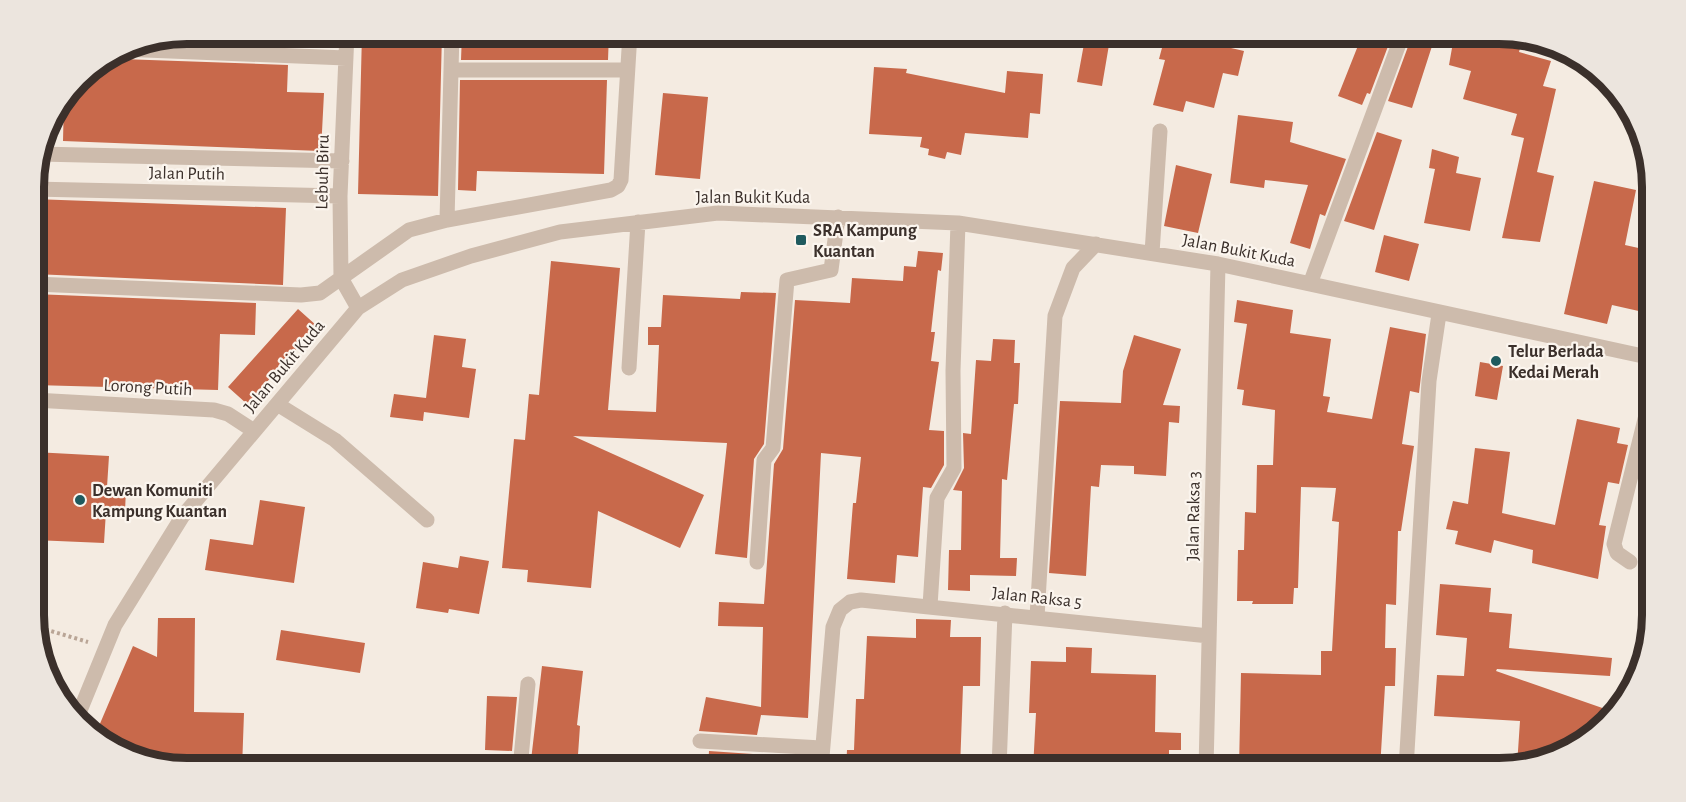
<svg xmlns="http://www.w3.org/2000/svg" width="1686" height="802" font-family="'Alegreya Sans',sans-serif">
	<rect width="100%" height="100%" fill="#f4ebe1"/>
	<path fill="#c8694b" d="M186 33H289V46L149 40Z
		M362 33H442L438 196 358 194Z
		M462 33H609L608 60H461Z
		M1086 33H1111L1102 86 1077 82Z
		M1166 33 1244 51 1238 76 1223 73 1214 108 1186 101 1183 112 1153 105 1165 60 1159 59Z
		M1363 33H1393L1370 94 1367 93 1362 105 1338 96Z
		M1413 33H1491L1522 41 1519 52 1551 61 1543 86 1556 89 1537 172 1554 176 1540 242 1502 238 1524 138 1511 135 1517 114 1463 99 1471 71 1449 65 1452 48 1433 43 1412 108 1388 101Z
		M113 54 121 59 288 65 287 92 324 93 321 151 63 141 64 98 85 71Z
		M874 67 907 69 906 73 1005 93 1007 71 1043 74 1040 114 1030 113 1028 138 965 133 961 155 947 152 945 159 928 155 929 149 920 147 922 137 869 134Z
		M460 80H607L604 174 477 171 476 191 458 190Z
		M663 93 708 97 700 179 655 175Z
		M1238 115 1293 122 1290 142 1346 159 1325 216 1320 214 1310 249 1290 243 1308 185 1265 180 1264 188 1230 183Z
		M1377 132 1402 140 1374 230 1344 221Z
		M1432 149 1459 157 1456 173 1481 178 1470 231 1424 223 1435 169 1429 168Z
		M1176 165 1212 174 1198 233 1164 226Z
		M1594 181 1636 190 1625 245 1652 251V314L1612 305 1607 324 1564 314Z
		M33 199 286 208 283 285 34 274Z
		M1384 235 1419 244 1409 281 1375 272Z
		M918 251 943 253 941 271 938 270 931 332H935L931 361 939 362 929 430 944 431V465L931 488 923 487 918 557 897 555 895 583 847 579 853 503H856L861 457 821 453 808 718 761 715 757 735 699 731 706 697 761 707 763 627 718 626 719 602 764 604 774 464 783 449 795 300 850 303 852 278 903 281 904 266 916 267Z
		M551 261 620 268 608 410 656 412 659 345H648V327H661L663 295 740 299 741 292 776 293 764 444 754 459 747 558 715 554 727 443 573 436 704 495 680 548 598 511 591 588 527 582 528 570 502 568 514 439 525 440 529 394 539 395Z
		M34 294 256 303 255 335 220 334 218 390 34 385Z
		M1237 300 1293 310 1290 333 1331 339 1323 396 1330 397 1327 412 1372 419 1390 327 1426 334 1419 393 1410 391 1402 444 1414 446 1401 531H1398L1396 605 1386 604 1385 648H1396L1395 686H1385L1380 769H1239L1241 673 1321 675V651H1332L1339 522 1332 521 1336 488 1301 487 1298 588H1294L1293 604H1252L1253 601H1237L1238 550H1244L1245 512 1256 513 1257 465H1273L1275 410 1242 405 1244 390 1237 389 1247 324 1234 322Z
		M298 309 317 326 247 404 228 387Z
		M434 335 466 339 462 367 476 369 469 418 424 412 423 421 390 417 394 394 426 398Z
		M1134 335 1181 349 1163 405 1180 406 1179 423 1169 422 1166 476 1134 474V466L1101 465 1099 487 1091 486 1086 576 1049 573 1060 401 1121 403 1123 371Z
		M993 339 1015 340 1014 363H1020L1018 404H1014L1007 480 1002 479 1000 558H1017L1016 576 970 575V591L948 590 949 550H961L962 491 953 490 964 468 963 433 971 434 976 360 991 361Z
		M1480 362 1503 366 1497 400 1475 396Z
		M1577 419 1620 428 1617 443 1628 445 1619 484 1608 482 1599 525 1606 526 1598 579 1532 563 1533 550 1494 540 1491 553 1455 544 1458 531 1446 529 1453 501 1468 504 1475 448 1510 452 1502 513 1555 525Z
		M34 452 109 456 107 487 126 488 125 512 106 511 104 543 34 540Z
		M260 500 305 507 294 583 205 570 210 539 253 545Z
		M460 556 489 561 479 614 449 609 448 613 416 608 423 562 458 568Z
		M1440 584 1491 588 1489 612 1512 614 1509 648 1612 658 1610 676 1497 669 1496 671 1611 711 1585 743 1517 766 1520 721 1434 716 1437 675 1464 676 1467 638 1436 635Z
		M158 618H195L194 712 244 713 242 769H186L127 757 96 733 133 646 157 657Z
		M916 619 951 620 950 637H981L980 686H963L960 769H846L847 750H854L856 699H864L867 636 916 638Z
		M281 630 365 643 360 673 276 660Z
		M1066 647 1092 648 1091 673 1156 675 1155 732 1181 733V750H1169V767L1033 769 1036 713H1029L1031 661 1066 662Z
		M542 666 583 671 577 725 580 726 577 769H530Z
		M487 696 517 697 512 751 485 750Z
		M709 751 753 754 750 769H708Z"/>
	<g fill="none" stroke-linecap="round" stroke-linejoin="round">
		<path stroke="#b9a596" stroke-width="4" stroke-dasharray="3 3" stroke-linecap="butt" d="M34 626 88 642"/>
		<path stroke="#cdbbac" stroke-width="15" d="M347 33 340 196 341 278 358 308
			M121 49 346 58
			M451 70H626
			M39 154 342 161
			M33 189 340 196
			M447 220 452 33
			M1152 253 1160 131
			M34 284 301 295 320 293 409 230 447 220 611 190 618 186 621 180 630 33
			M1310 284 1403 33
			M629 368 638 222
			M34 400 214 410 228 414 254 431
			M277 404 335 440 427 520
			M757 562 764 460 773 448 787 280 831 270 838 217
			M1630 562 1617 553 1614 544 1652 391
			M930 606 937 498 954 468 953 371 958 223
			M1037 617 1055 316 1073 268 1096 244
			M77 718 115 625 182 517 358 308 402 280 471 256 560 232 718 213 958 223 1218 264 1652 358
			M700 741 821 748
			M999 768 1005 613
			M520 769 528 684
			M821 769 833 627 840 610 850 602 861 600 1209 636
			M1206 769 1218 264
			M1406 769 1429 381 1439 314"/>
	</g>
	<g fill="#1f5a5e" stroke="#fbf5ee" stroke-width="2">
		<rect x="795" y="234" width="12" height="12" rx="3"/>
		<circle cx="1496" cy="361" r="6"/>
		<circle cx="80" cy="500" r="6"/>
	</g>
	<g text-anchor="middle" stroke-width="4.5" stroke-linejoin="round" paint-order="stroke">
		<g font-size="18" fill="#3b302b" stroke="#fbf5ee">
			<text transform="translate(322 172) rotate(-89)" y="6">Lebuh Biru</text>
			<text transform="translate(187 173) rotate(1)" y="6">Jalan Putih</text>
			<text x="753" y="203">Jalan Bukit Kuda</text>
			<text transform="translate(1239 250) rotate(11)" y="6">Jalan Bukit Kuda</text>
			<text transform="translate(284 366) rotate(-50)" y="6">Jalan Bukit Kuda</text>
			<text transform="translate(148 387) rotate(3)" y="6">Lorong Putih</text>
			<text transform="translate(1193 516) rotate(-89)" y="6">Jalan Raksa 3</text>
			<text transform="translate(1037 597) rotate(6)" y="6">Jalan Raksa 5</text>
		</g>
		<g font-size="18" font-weight="bold" fill="#3b302b" stroke="#fbf5ee" text-anchor="start">
			<text x="813" y="236">SRA Kampung<tspan x="813" dy="21">Kuantan</tspan></text>
			<text x="1508" y="357">Telur Berlada<tspan x="1508" dy="21">Kedai Merah</tspan></text>
			<text x="92" y="496">Dewan Komuniti<tspan x="92" dy="21">Kampung Kuantan</tspan></text>
		</g>
	</g>
	<path d="M0 0H1686V802H0ZM187 44H1499A143 143 0 0 1 1642 187V615A143 143 0 0 1 1499 758H187A143 143 0 0 1 44 615V187A143 143 0 0 1 187 44Z" fill="#ece5de" fill-rule="evenodd"/>
	<path fill="none" stroke="#3b302b" stroke-width="8" d="M187 44H1499A143 143 0 0 1 1642 187V615A143 143 0 0 1 1499 758H187A143 143 0 0 1 44 615V187A143 143 0 0 1 187 44Z"/>
</svg>
